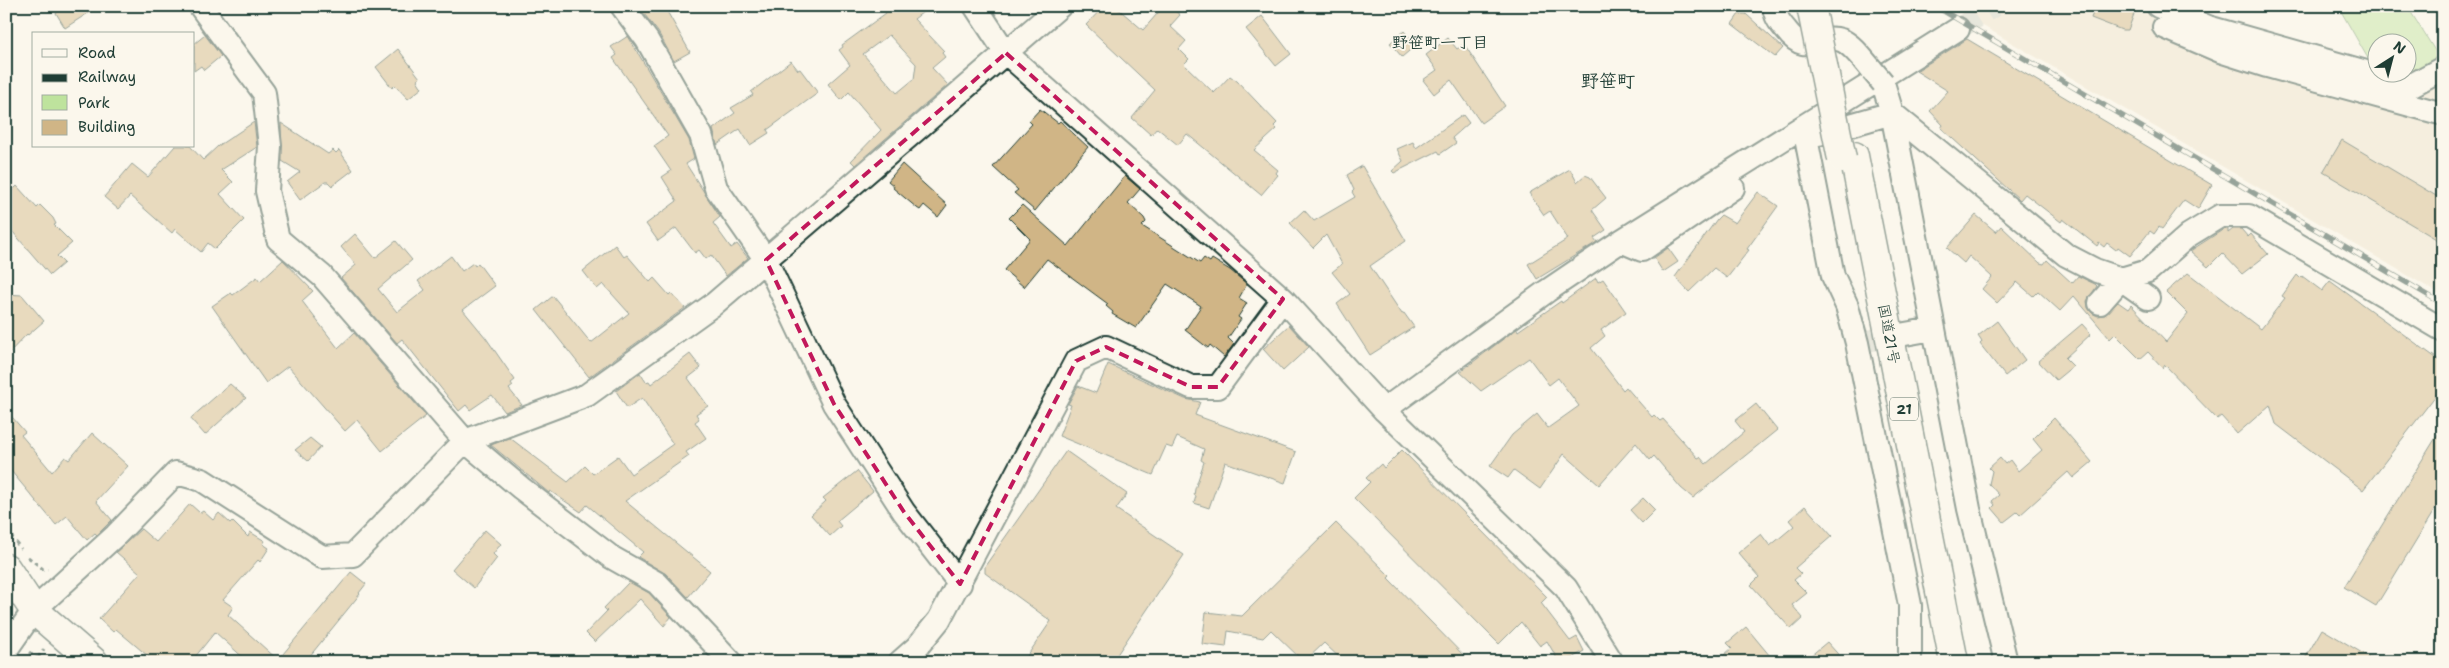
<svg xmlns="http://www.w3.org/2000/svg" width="2449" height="668" font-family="'Shantell Sans','Klee One',sans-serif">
	<rect width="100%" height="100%" fill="#fbf7ec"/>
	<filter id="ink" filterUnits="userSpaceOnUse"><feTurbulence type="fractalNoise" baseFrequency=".02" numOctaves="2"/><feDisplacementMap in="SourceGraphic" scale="10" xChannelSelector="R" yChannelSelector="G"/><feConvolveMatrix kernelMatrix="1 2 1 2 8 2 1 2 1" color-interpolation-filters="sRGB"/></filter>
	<g filter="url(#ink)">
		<path fill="#eee3cd" d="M1949 6H2137L2205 34 2411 96 2443 78V296Z"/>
		<path fill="#bee39d" stroke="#6e9068" d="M2338 6H2407L2439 57 2406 74V42H2376V64L2370 62Z"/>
		<path fill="#d0b586" stroke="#1f3d34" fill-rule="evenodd" d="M67 6H99L65 28 56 13Z
			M638 6H664L690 52 674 61 658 32Z
			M882 6H931L914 19 944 51 942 53 945 57 932 68 948 85 855 165 851 161 881 130 849 92 841 100 828 84 850 65 839 50 843 47 842 45 886 13ZM889 35 916 64 914 79 897 93 863 54Z
			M1104 6H1115L1143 30 1164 6H1169L1180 15 1170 26 1186 41 1179 49 1189 59 1184 64 1214 93 1230 76 1237 81 1277 123 1274 126 1277 129 1254 150 1278 170 1276 173 1278 175 1261 195 1187 134 1178 145 1157 128 1151 135 1132 118 1155 90 1086 25Z
			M2096 6H2114L2134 14 2128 30H2122L2091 18Z
			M1739 14H1746L1783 48 1775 57 1732 24Z
			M1262 16 1291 54 1276 66 1246 29Z
			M1404 31 1416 45 1402 57 1390 43Z
			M205 35 221 56 204 70 201 66 194 71V44Z
			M628 36 689 140 694 159 686 164 720 217 713 223 731 248 737 244 748 258 726 276 711 255 706 259 699 250 695 253 676 228 658 241 646 224 677 201 662 177 671 171 654 146 668 136 613 58 617 55 611 47Z
			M1448 38 1457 49 1464 44 1505 106 1481 123 1451 80 1434 94 1423 80 1437 70 1426 55Z
			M1967 39 2212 185 2198 209 2184 200 2162 229 2159 227 2154 234 2150 231 2130 256 2118 247 2116 250 2107 243 2104 247 2099 243 2097 246 2063 219 2061 222 2025 194 2020 200 1941 128 1943 125 1930 111 1948 91 1916 71Z
			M398 49 420 78 417 80 422 88 408 99 395 85 392 88 376 67Z
			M791 61 798 70 800 69 818 93 767 130 769 133 750 145 740 129 717 145 713 129 735 113 731 108 753 95 751 92Z
			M1040 109 1058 123 1060 121 1088 147 1035 211 1014 193 1018 190 993 167 1032 124 1029 121Z
			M1463 115 1469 123 1452 138 1456 143 1440 154 1438 151 1394 173 1392 171 1403 161 1397 149 1413 142 1416 148Z
			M254 122 257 147 221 170 233 182 220 194 244 220 215 249 208 243 201 252 175 229 172 233 130 196 118 209 104 197 132 164 148 177 175 146H190L203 160 218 146Z
			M281 123 328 154 333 150 336 153 339 150 353 170 332 186 328 182H325L300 200 287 182 300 172 282 161Z
			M2342 140 2443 200V243L2323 172Z
			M902 164 947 205 938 217 924 205 920 210 917 208 893 188 894 186 888 181Z
			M1362 166 1406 241 1370 266 1402 314 1404 313 1414 327 1370 355 1337 304 1350 294 1332 272 1342 264 1326 235 1313 248 1290 223 1304 210 1314 221 1355 197 1352 192 1354 190 1347 175Z
			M1570 169 1577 182 1585 175 1590 177 1606 198 1592 210 1606 230 1594 238 1597 242 1537 279 1528 264 1568 239 1550 211 1544 215 1529 193Z
			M1125 176 1140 189 1128 203 1144 218 1146 222 1142 226 1200 263 1204 258 1210 262 1212 259 1230 270 1247 284 1239 298 1247 303 1238 317 1241 319 1228 338 1234 344 1224 357 1210 345 1208 348 1185 330 1201 306 1167 284 1136 328 1112 314 1113 312 1106 306 1108 304 1047 259 1024 287 1004 270 1030 239 1009 218 1022 205 1068 246Z
			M17 186 37 208 40 205 53 218 56 224 54 225 72 243 57 256 64 263 50 275 6 224V197Z
			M1758 192 1778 206 1747 249 1749 250 1727 278 1714 268 1689 292 1675 277 1717 219 1721 215 1735 223Z
			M1976 215 1996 232 2001 226 2040 263 2044 264 2047 260 2072 283 2078 276 2095 284 2097 286 2087 301 2088 308 2092 313 2098 316 2105 315 2118 302 2128 309 2131 305 2166 342 2188 314 2166 292 2188 273 2261 329 2285 298 2282 296 2297 275 2300 278 2302 276 2322 291 2330 281 2443 363V386L2363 490 2276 424 2270 405 2237 434 2221 416 2217 419 2165 365 2163 368 2148 352 2140 359 2115 334 2110 339 2074 296 2060 311 2038 291 2033 296 2017 282 1997 303 1982 289 1992 277 1969 256 1964 263 1947 248Z
			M2224 229H2228V233L2233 229H2241L2248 237 2251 234 2268 254 2242 274 2222 253 2208 267 2190 251Z
			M355 234 375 258 396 241 412 260 378 289 397 312 425 290 418 281 451 256 462 271 473 263 475 266 478 263 495 286 463 310 486 338 515 380 511 383 513 386 509 389 522 405 505 412 492 395 470 410 466 405 459 411 402 339 397 343 341 278 356 265 341 247Z
			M615 245 624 257 627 255 650 282 654 278 669 295 671 293 685 308 589 377 536 310 553 296 591 343 629 313 603 284 597 289 583 271Z
			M1668 248 1678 262 1663 272 1654 258Z
			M283 260 313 291 302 301 338 348 354 333 426 416 382 451 357 420 345 431 288 366 266 383 212 306 231 293 233 295 257 277 260 281Z
			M1596 278 1598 282 1603 279 1626 312 1601 330 1605 336 1591 348 1623 390 1626 387 1652 417 1654 415 1660 421 1663 419 1698 458 1700 457 1706 464 1744 432 1735 421 1756 404 1777 430 1693 498 1681 488 1654 456 1650 460 1636 443 1599 485 1564 454 1540 489 1514 470 1508 478 1490 466 1512 435 1537 414 1548 428 1579 406 1558 378 1549 385 1529 358 1481 391 1460 372 1511 333 1517 329 1518 331 1561 301 1562 303Z
			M6 294 22 295 44 321 28 335 27 334 6 356Z
			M1997 321 2025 360 2005 376 1980 344 1982 342 1978 336Z
			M2082 324 2091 334 2065 358 2073 366 2056 380 2038 361Z
			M1289 325 1309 347 1283 371 1263 349Z
			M690 354 701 368 688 378 708 406 696 414 699 419 695 422 706 438 686 452 689 456 625 501 710 571 688 597 666 574 638 557 643 552 587 505 581 512 550 491 549 493 491 445 510 438 568 482 585 466 593 474 618 456 631 474 673 444 642 398 627 408 616 391 640 373 646 382 649 381 651 384Z
			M1108 364 1185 399 1200 402 1195 415 1296 452 1285 483 1225 462 1209 508 1194 503 1196 496 1194 495 1195 489 1204 462 1201 460 1204 449 1177 437 1172 448 1166 446 1153 475 1059 436 1071 405 1068 404 1078 386 1096 393Z
			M230 384 246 398 205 435 191 419 192 417Z
			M6 410 25 432 21 435 52 472 65 457 69 460 92 433 128 466 96 501 112 520 97 535 95 533 87 540 67 516 56 525 6 465Z
			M2054 418 2092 462 2073 478 2068 472 2020 515 2017 512 2004 522 1992 508 1995 505 1992 501 1999 495 1989 484 1992 471 1989 468 2000 458 2005 464 2010 460 2018 471 2042 450 2033 439Z
			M2443 426V496L2376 606 2344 587Z
			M310 438 321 447 308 461 295 450Z
			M1402 450 1547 597 1541 603 1570 641 1577 637 1584 651 1565 662H1559L1547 641 1540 646 1521 622 1499 644 1354 498 1370 482 1366 478 1381 464 1384 468Z
			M1066 451 1127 494 1116 509 1184 555 1112 662H1023L1051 621 985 573V566Z
			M857 471 873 491 837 521 841 526 830 536 811 515 826 501 823 498Z
			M1643 498 1655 510 1642 523 1630 510Z
			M190 504 200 513 203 511 213 520 219 513 230 523 232 521 248 537 250 532 265 541 263 544 269 548 260 562 258 560 223 600 233 607 228 615 278 660 351 572 366 584 359 593 360 594 305 662H248L215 632 191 662H155L116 629 113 632 99 619 140 573 116 552 141 529 156 542Z
			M1805 506 1832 536 1795 568 1801 574 1794 580 1807 593 1792 605 1803 618 1791 629 1751 585 1759 577 1738 553 1761 534 1770 546 1794 526 1789 520Z
			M1336 523 1390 576 1388 578 1470 662H1344L1324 643 1304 662 1271 630 1263 638 1228 631 1226 647 1202 644 1206 612 1242 616Z
			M485 530 501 544 493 554 497 558 474 588 452 569Z
			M629 582 649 593 671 617 664 626 640 599 595 642 586 633 607 611 604 608Z
			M1746 627 1775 662H1716L1732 648 1727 643Z
			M2322 629 2329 633 2377 662H2303Z
			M1827 642 1845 662H1803Z"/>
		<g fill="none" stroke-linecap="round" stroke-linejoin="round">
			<path stroke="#cfd2c7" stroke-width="22" stroke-dasharray="22 11" stroke-linecap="butt" d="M1958 29 1994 6
				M1867 341 1894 336"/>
			<g stroke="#1f3d34" stroke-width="26">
				<path id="minor" d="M200 6 264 93 270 146 267 191 278 239 322 276 465 441 521 488 611 557 657 583 731 662
					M622 6 647 40 701 135 716 188 766 260 834 404 904 512 960 584
					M975 6 1006 53 1283 299 1384 410 1566 588 1612 662
					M1774 6C1775 16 1779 22 1786 30 1807 58 1817 32 1841 40 1852 44 1864 61 1872 70
					M2158 6 2208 27 2412 85 2443 68
					M2164 27 2220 51 2267 66 2443 114
					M1883 83 1892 113 1969 509 2006 662
					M1892 113 2066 255 2095 270 2121 279 2148 271 2189 235 2220 216H2249L2443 330
					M1819 134 1892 113
					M1806 138 1833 276 1847 306 1857 343 1910 605V662
					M1621 241 1642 250 1733 188
					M2100 303 2121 279 2148 298
					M1894 336 1933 329
					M1384 410 1547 291 1621 241 1958 29
					M6 650 34 610 116 535 176 473 202 480 322 557 353 555 465 441 587 395 714 304 1060 6
					M900 662 917 647 939 620 1076 361 1106 347 1191 387H1218L1283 299"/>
			</g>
			<g stroke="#1f3d34" stroke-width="31">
				<path id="major" d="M6 568 34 610 94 662"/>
			</g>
			<g stroke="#1f3d34" stroke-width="31">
				<path id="highway" d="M1854 156 1954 662"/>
			</g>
			<path stroke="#1f3d34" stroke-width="3" stroke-dasharray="4 4" stroke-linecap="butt" d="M6 529 21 549
				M28 557 43 569H48
				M29 652 41 662
				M38 658 44 649"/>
			<use href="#minor" stroke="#fbf7ec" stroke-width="22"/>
			<use href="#major" stroke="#fbf7ec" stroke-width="28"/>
			<use href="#highway" stroke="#fbf7ec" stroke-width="28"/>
			<g stroke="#1f3d34" stroke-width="5.5">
				<path id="rail" d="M1935 6 2443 304"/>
			</g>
			<use href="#rail" stroke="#fbf7ec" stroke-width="4" stroke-dasharray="11" stroke-linecap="butt"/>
			<g stroke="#1f3d34" stroke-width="26" stroke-linecap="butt">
				<path id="minor-bridge" d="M1872 70 1883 83"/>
			</g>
			<g stroke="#1f3d34" stroke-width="31" stroke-linecap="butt">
				<path id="highway-bridge" d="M1811 6 1842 159"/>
			</g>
			<use href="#minor-bridge" stroke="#fbf7ec" stroke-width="22"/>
			<use href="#highway-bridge" stroke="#fbf7ec" stroke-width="28"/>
		</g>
	</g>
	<path d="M0 0H2449V668H0ZM1006 53 1283 299 1218 387H1191L1106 347 1076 361 960 584 904 512 834 404 766 260Z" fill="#fbf7ec" fill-opacity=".55" fill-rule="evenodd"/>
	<path fill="none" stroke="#c2185b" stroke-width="4" stroke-dasharray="10 6" stroke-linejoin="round" d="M1006 53 1283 299 1218 387H1191L1106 347 1076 361 960 584 904 512 834 404 766 260Z"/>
	<g text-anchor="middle" stroke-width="4" stroke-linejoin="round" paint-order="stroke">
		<rect fill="#fbf7ec" stroke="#61756b" stroke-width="1" x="1890" y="397.5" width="28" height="23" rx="4"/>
		<g font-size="14" font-weight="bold" fill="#1f3d34">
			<text x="1904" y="414">21</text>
		</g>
		<g font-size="15" fill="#1f3d34" stroke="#fbf7ec">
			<text transform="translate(1889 334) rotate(79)" y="5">国道21号</text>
		</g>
		<g font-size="16" font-weight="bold" fill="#1f3d34" stroke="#fbf7ec">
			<text x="1440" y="48">野笹町一丁目</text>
		</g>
		<g font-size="18" font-weight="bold" fill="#1f3d34" stroke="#fbf7ec">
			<text x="1608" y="87">野笹町</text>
		</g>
	</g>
	<rect width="2449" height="668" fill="none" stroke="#fbf7ec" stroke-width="25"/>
	<rect x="12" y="12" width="2424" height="643" fill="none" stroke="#1f3d34" stroke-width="2" filter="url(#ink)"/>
	<rect x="32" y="32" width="162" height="115" fill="#fbf7ec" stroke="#a3ada2"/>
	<rect x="42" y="49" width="25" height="8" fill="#fbf7ec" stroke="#a3ada2"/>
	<text x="78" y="58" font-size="15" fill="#1f3d34">Road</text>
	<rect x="42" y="74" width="25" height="8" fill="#1f3d34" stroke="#a3ada2"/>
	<text x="78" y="82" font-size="15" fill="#1f3d34">Railway</text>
	<rect x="42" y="95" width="25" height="15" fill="#bee39d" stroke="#a3ada2"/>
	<text x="78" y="108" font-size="15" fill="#1f3d34">Park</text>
	<rect x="42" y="120" width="25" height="15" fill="#d0b586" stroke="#a3ada2"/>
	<text x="78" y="132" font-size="15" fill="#1f3d34">Building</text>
	<g transform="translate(2392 58) rotate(36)"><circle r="24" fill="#fbf7ec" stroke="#a3ada2"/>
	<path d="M0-4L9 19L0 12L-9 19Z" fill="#1f3d34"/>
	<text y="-8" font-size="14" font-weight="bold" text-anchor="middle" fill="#1f3d34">N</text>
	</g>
</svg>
